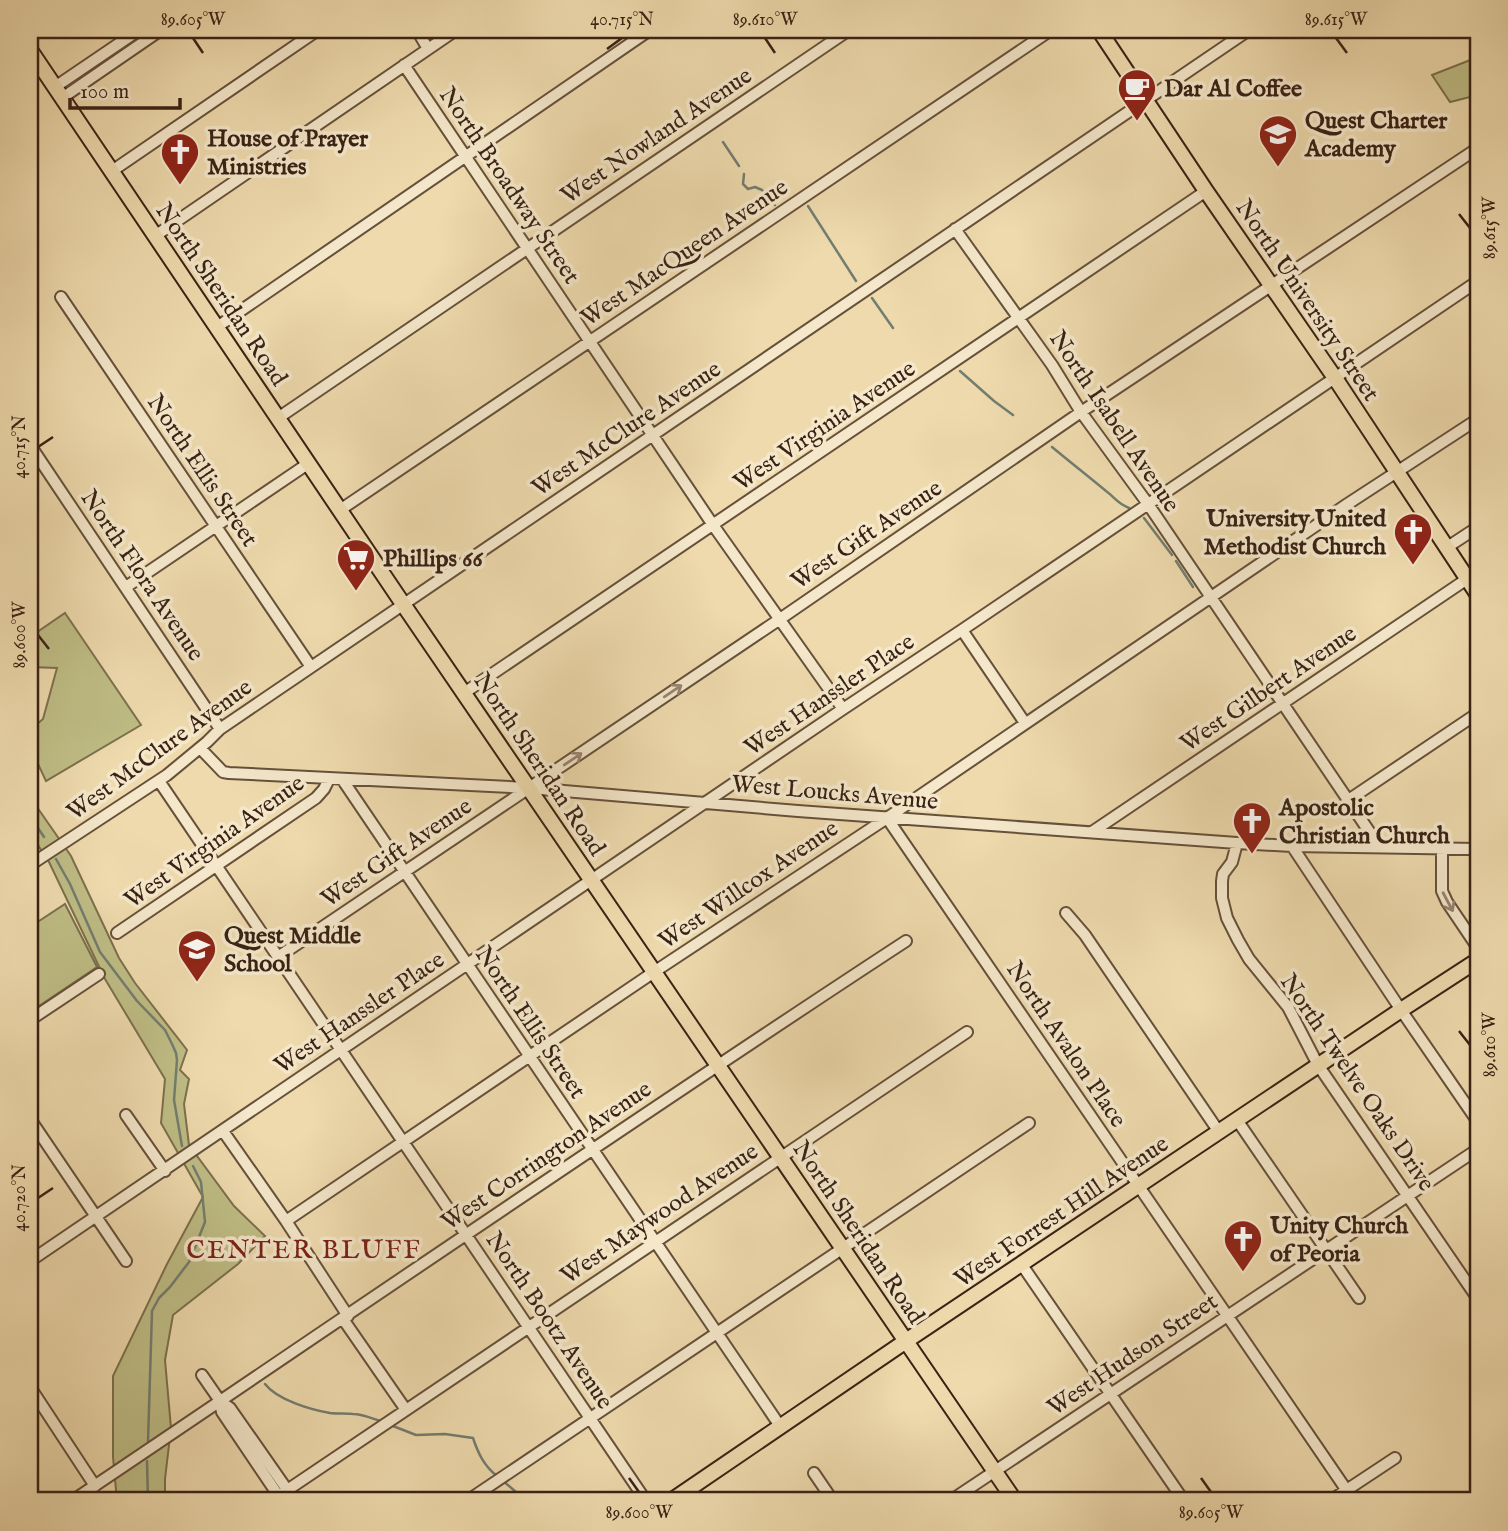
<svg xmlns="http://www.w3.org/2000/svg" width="1508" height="1531" font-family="'IM FELL English',serif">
	<rect width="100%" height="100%" fill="#eedaad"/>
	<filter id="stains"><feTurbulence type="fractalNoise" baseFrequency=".00286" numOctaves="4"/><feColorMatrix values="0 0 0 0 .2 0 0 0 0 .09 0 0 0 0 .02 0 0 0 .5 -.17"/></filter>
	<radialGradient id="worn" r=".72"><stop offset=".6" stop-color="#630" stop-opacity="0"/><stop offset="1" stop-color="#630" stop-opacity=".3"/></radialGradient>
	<path fill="#bfbd85" stroke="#7c704d" stroke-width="2" d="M1478 57V95L1450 102 1432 75Z
		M65 613 141 725 46 781 30 747V730L43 719 57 668 30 667V637Z
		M30 797 71 856 119 958 135 983 187 1050 180 1070 189 1079 184 1104 189 1145 234 1206 265 1236 238 1264 173 1315 165 1360 171 1428 165 1479V1501H117L113 1457V1376L167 1264 203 1197 161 1123 165 1079 105 979 49 862 30 833Z
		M65 904 97 967 30 1012V927Z"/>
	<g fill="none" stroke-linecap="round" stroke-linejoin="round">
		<path stroke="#737d70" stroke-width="2.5" d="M723 142 739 166
			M744 174 743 184 748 189 755 187 762 190 775 205
			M808 206 856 281
			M872 298 893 328
			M960 371 994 401 1013 415
			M1052 447C1070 462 1088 476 1106 491 1117 499 1115 502 1129 508
			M1144 518 1172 555
			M1176 561 1193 587
			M30 586V591
			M30 816 44 837
			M56 859 70 884 100 952 137 1001 165 1030 172 1044 176 1053 177 1060 174 1100 182 1146
			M265 1384C277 1400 312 1410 330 1413 338 1414 345 1413 353 1414 362 1414 371 1418 380 1421
			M393 1426 416 1435 445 1434 473 1438C478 1453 484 1466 497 1476
			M148 1441 152 1311 159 1298 170 1287 189 1262 205 1222 201 1182 193 1166
			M147 1461 148 1501
			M502 1480 516 1492 513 1501"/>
		<g stroke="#66503b" stroke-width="14">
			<path id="minor" d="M417 30 428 49
				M1408 30H1421
				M404 65 713 525 843 709
				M55 87 139 30
				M62 98 161 30
				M112 171 318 30
				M955 229 1052 365 1081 412 1148 504 1379 846
				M155 236 456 30
				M61 297 311 667
				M217 327 650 30
				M278 418 849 30
				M30 445 220 729
				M340 510 1051 30
				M1446 548 1478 527
				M126 587 309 463
				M962 630 1025 723
				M464 693 1206 191
				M200 748 223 772 229 773 529 788 798 811 1237 843 1292 846 1478 849
				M342 779 780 1426
				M159 781 646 1501
				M1347 801 1478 713
				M887 818 1354 1501
				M1092 832 1467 579
				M1237 843 1232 862 1223 874 1222 881V898L1227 918 1238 940 1249 959 1288 1007 1318 1065 1478 1299
				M1292 846 1401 1010 1478 1122
				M1442 848V891L1447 902 1478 948
				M30 865 167 775 207 742 220 729 1249 30
				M1066 913 1085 935 1219 1132
				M117 933 316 798 324 789 329 779
				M278 957 780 619 1081 412 1472 152 1478 150
				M30 1020 99 974
				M126 1115 165 1171
				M30 1119 126 1261
				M1237 1120 1359 1298
				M223 1131 286 1221 348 1316
				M286 1221 654 972 887 818 1346 505 1478 419
				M30 1261 843 709 962 630 1478 281
				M1022 1265 1184 1501
				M343 1319 406 1410
				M202 1375 220 1401 222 1412 282 1501
				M30 1387 95 1486
				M220 1401 230 1408 295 1501
				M814 1473 833 1501
				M72 1501C350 1314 626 1124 906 941
				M271 1501 967 1032
				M467 1501 1029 1123
				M950 1501 1478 1149
				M1330 1501 1395 1458"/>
		</g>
		<g stroke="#392215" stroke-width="18">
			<path id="major" d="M1099 30 1206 191 1335 378 1478 595
				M30 50 403 604 1015 1501
				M671 1501 906 1341 1401 1010 1478 960"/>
		</g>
		<use href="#minor" stroke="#f4e7ca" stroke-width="10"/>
		<use href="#major" stroke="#eedaad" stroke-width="14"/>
	</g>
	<defs><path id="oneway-shaft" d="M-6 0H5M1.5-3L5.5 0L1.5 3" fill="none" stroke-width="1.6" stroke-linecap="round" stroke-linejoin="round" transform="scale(1.75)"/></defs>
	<g stroke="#968470">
		<use href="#oneway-shaft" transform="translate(673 691) rotate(-34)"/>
		<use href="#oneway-shaft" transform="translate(573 759) rotate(-34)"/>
		<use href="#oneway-shaft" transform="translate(1448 902) rotate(62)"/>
	</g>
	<path fill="none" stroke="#392215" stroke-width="2.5" d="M193 38 203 53M765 38 775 53M1336 38 1347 53M607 49 622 38M1459 214 1470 228M38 447 53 437M38 635 49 649M1459 1031 1470 1045M38 1198 53 1188M629 1478 639 1492M1201 1478 1211 1492"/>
	<defs>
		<g id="cafe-pin" transform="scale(2.0125)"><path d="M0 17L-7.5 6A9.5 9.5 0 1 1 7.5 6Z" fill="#8f2418" stroke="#f4e7ca"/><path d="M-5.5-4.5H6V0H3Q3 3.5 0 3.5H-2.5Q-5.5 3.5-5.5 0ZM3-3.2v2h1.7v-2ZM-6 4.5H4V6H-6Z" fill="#fff"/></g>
		<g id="school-pin" transform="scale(2.0125)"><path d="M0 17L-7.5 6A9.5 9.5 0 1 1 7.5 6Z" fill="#8f2418" stroke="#f4e7ca"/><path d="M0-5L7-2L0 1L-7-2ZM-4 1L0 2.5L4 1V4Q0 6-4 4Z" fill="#fff"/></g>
		<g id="church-pin" transform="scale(2.0125)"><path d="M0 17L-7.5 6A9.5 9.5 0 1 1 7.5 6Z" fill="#8f2418" stroke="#f4e7ca"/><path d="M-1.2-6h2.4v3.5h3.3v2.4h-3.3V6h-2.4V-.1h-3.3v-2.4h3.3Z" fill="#fff"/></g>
		<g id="supermarket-pin" transform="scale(2.0125)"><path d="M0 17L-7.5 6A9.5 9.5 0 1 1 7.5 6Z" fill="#8f2418" stroke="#f4e7ca"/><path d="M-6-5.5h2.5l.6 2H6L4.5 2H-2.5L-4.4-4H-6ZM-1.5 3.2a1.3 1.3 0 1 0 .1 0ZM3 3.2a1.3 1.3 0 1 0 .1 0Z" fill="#fff"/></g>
	</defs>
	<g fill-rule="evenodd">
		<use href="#cafe-pin" x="1137" y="88"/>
		<use href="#school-pin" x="1278" y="134"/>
		<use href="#church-pin" x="180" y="152"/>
		<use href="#church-pin" x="1413" y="532"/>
		<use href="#supermarket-pin" x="356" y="558"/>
		<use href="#church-pin" x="1252" y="821"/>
		<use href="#school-pin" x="197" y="949"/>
		<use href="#church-pin" x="1243" y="1239"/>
	</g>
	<g text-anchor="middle" stroke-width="7" stroke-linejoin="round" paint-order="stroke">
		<g font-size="24" font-weight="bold" fill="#392215" stroke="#f4e7ca" text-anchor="start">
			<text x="1164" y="96">Dar Al Coffee</text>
			<text x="1305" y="128">Quest Charter<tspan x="1305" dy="28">Academy</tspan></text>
			<text x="207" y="146">House of Prayer<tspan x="207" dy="28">Ministries</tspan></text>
			<text x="1386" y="526" text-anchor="end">University United<tspan x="1386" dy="28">Methodist Church</tspan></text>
			<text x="383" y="566">Phillips 66</text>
			<text x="1279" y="815">Apostolic<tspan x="1279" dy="28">Christian Church</tspan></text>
			<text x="224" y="943">Quest Middle<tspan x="224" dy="28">School</tspan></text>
			<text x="1270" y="1233">Unity Church<tspan x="1270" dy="28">of Peoria</tspan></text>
		</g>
		<g font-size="24" fill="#392215" stroke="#f4e7ca">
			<text transform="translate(656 135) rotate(-34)" y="8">West Nowland Avenue</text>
			<text transform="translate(510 185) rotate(56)" y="8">North Broadway Street</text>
			<text transform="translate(684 252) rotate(-34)" y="8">West MacQueen Avenue</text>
			<text transform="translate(222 294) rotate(56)" y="8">North Sheridan Road</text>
			<text transform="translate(1308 300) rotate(56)" y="8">North University Street</text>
			<text transform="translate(1115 421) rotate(56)" y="8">North Isabell Avenue</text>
			<text transform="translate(824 425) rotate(-34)" y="8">West Virginia Avenue</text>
			<text transform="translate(626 428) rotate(-34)" y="8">West McClure Avenue</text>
			<text transform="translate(203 470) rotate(56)" y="8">North Ellis Street</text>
			<text transform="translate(866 534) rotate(-34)" y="8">West Gift Avenue</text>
			<text transform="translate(143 575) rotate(56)" y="8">North Flora Avenue</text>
			<text transform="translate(1268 688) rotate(-34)" y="8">West Gilbert Avenue</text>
			<text transform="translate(829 694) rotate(-34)" y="8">West Hanssler Place</text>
			<text transform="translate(159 749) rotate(-36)" y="8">West McClure Avenue</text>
			<text transform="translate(540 764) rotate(56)" y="8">North Sheridan Road</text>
			<text transform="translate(835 792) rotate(5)" y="8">West Loucks Avenue</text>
			<text transform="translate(214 841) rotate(-35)" y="8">West Virginia Avenue</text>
			<text transform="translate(396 852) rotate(-34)" y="8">West Gift Avenue</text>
			<text transform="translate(748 884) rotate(-34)" y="8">West Willcox Avenue</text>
			<text transform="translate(359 1012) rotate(-34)" y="8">West Hanssler Place</text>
			<text transform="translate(531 1022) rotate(56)" y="8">North Ellis Street</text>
			<text transform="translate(1067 1044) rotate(56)" y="8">North Avalon Place</text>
			<text transform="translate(1358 1082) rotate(56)" y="8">North Twelve Oaks Drive</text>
			<text transform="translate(546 1155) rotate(-34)" y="8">West Corrington Avenue</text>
			<text transform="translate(1061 1211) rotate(-34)" y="8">West Forrest Hill Avenue</text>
			<text transform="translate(659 1213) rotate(-34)" y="8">West Maywood Avenue</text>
			<text transform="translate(859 1232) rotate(56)" y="8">North Sheridan Road</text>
			<text transform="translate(550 1320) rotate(56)" y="8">North Bootz Avenue</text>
			<text transform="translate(1132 1354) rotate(-34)" y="8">West Hudson Street</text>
		</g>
		<g font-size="26" letter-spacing="2" fill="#7a1f14" stroke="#f4e7ca">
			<text x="304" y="1258">CENTER BLUFF</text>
		</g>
	</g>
	<rect width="1508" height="1531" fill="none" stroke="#eedaad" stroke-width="77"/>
	<path d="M70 98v10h110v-10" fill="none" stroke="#392215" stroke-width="3.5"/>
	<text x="80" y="98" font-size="21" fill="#392215" stroke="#f4e7ca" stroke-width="5" paint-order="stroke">100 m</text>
	<rect x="38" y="38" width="1432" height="1454" fill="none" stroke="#392215" stroke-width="2.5"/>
	<g font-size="18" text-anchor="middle" fill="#392215">
		<text x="193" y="25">89.605°W</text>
		<text x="622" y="25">40.715°N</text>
		<text x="765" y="25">89.610°W</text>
		<text x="1336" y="25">89.615°W</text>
		<text transform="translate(1489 228) rotate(-90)" y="6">89.615°W</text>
		<text transform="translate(19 447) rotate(-90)" y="6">40.715°N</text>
		<text transform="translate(19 635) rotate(-90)" y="6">89.600°W</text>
		<text transform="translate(1489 1045) rotate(-90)" y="6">89.610°W</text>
		<text transform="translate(19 1198) rotate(-90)" y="6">40.720°N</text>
		<text x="639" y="1518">89.600°W</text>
		<text x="1211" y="1518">89.605°W</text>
	</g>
	<rect width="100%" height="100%" filter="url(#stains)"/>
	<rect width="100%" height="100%" fill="url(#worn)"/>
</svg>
